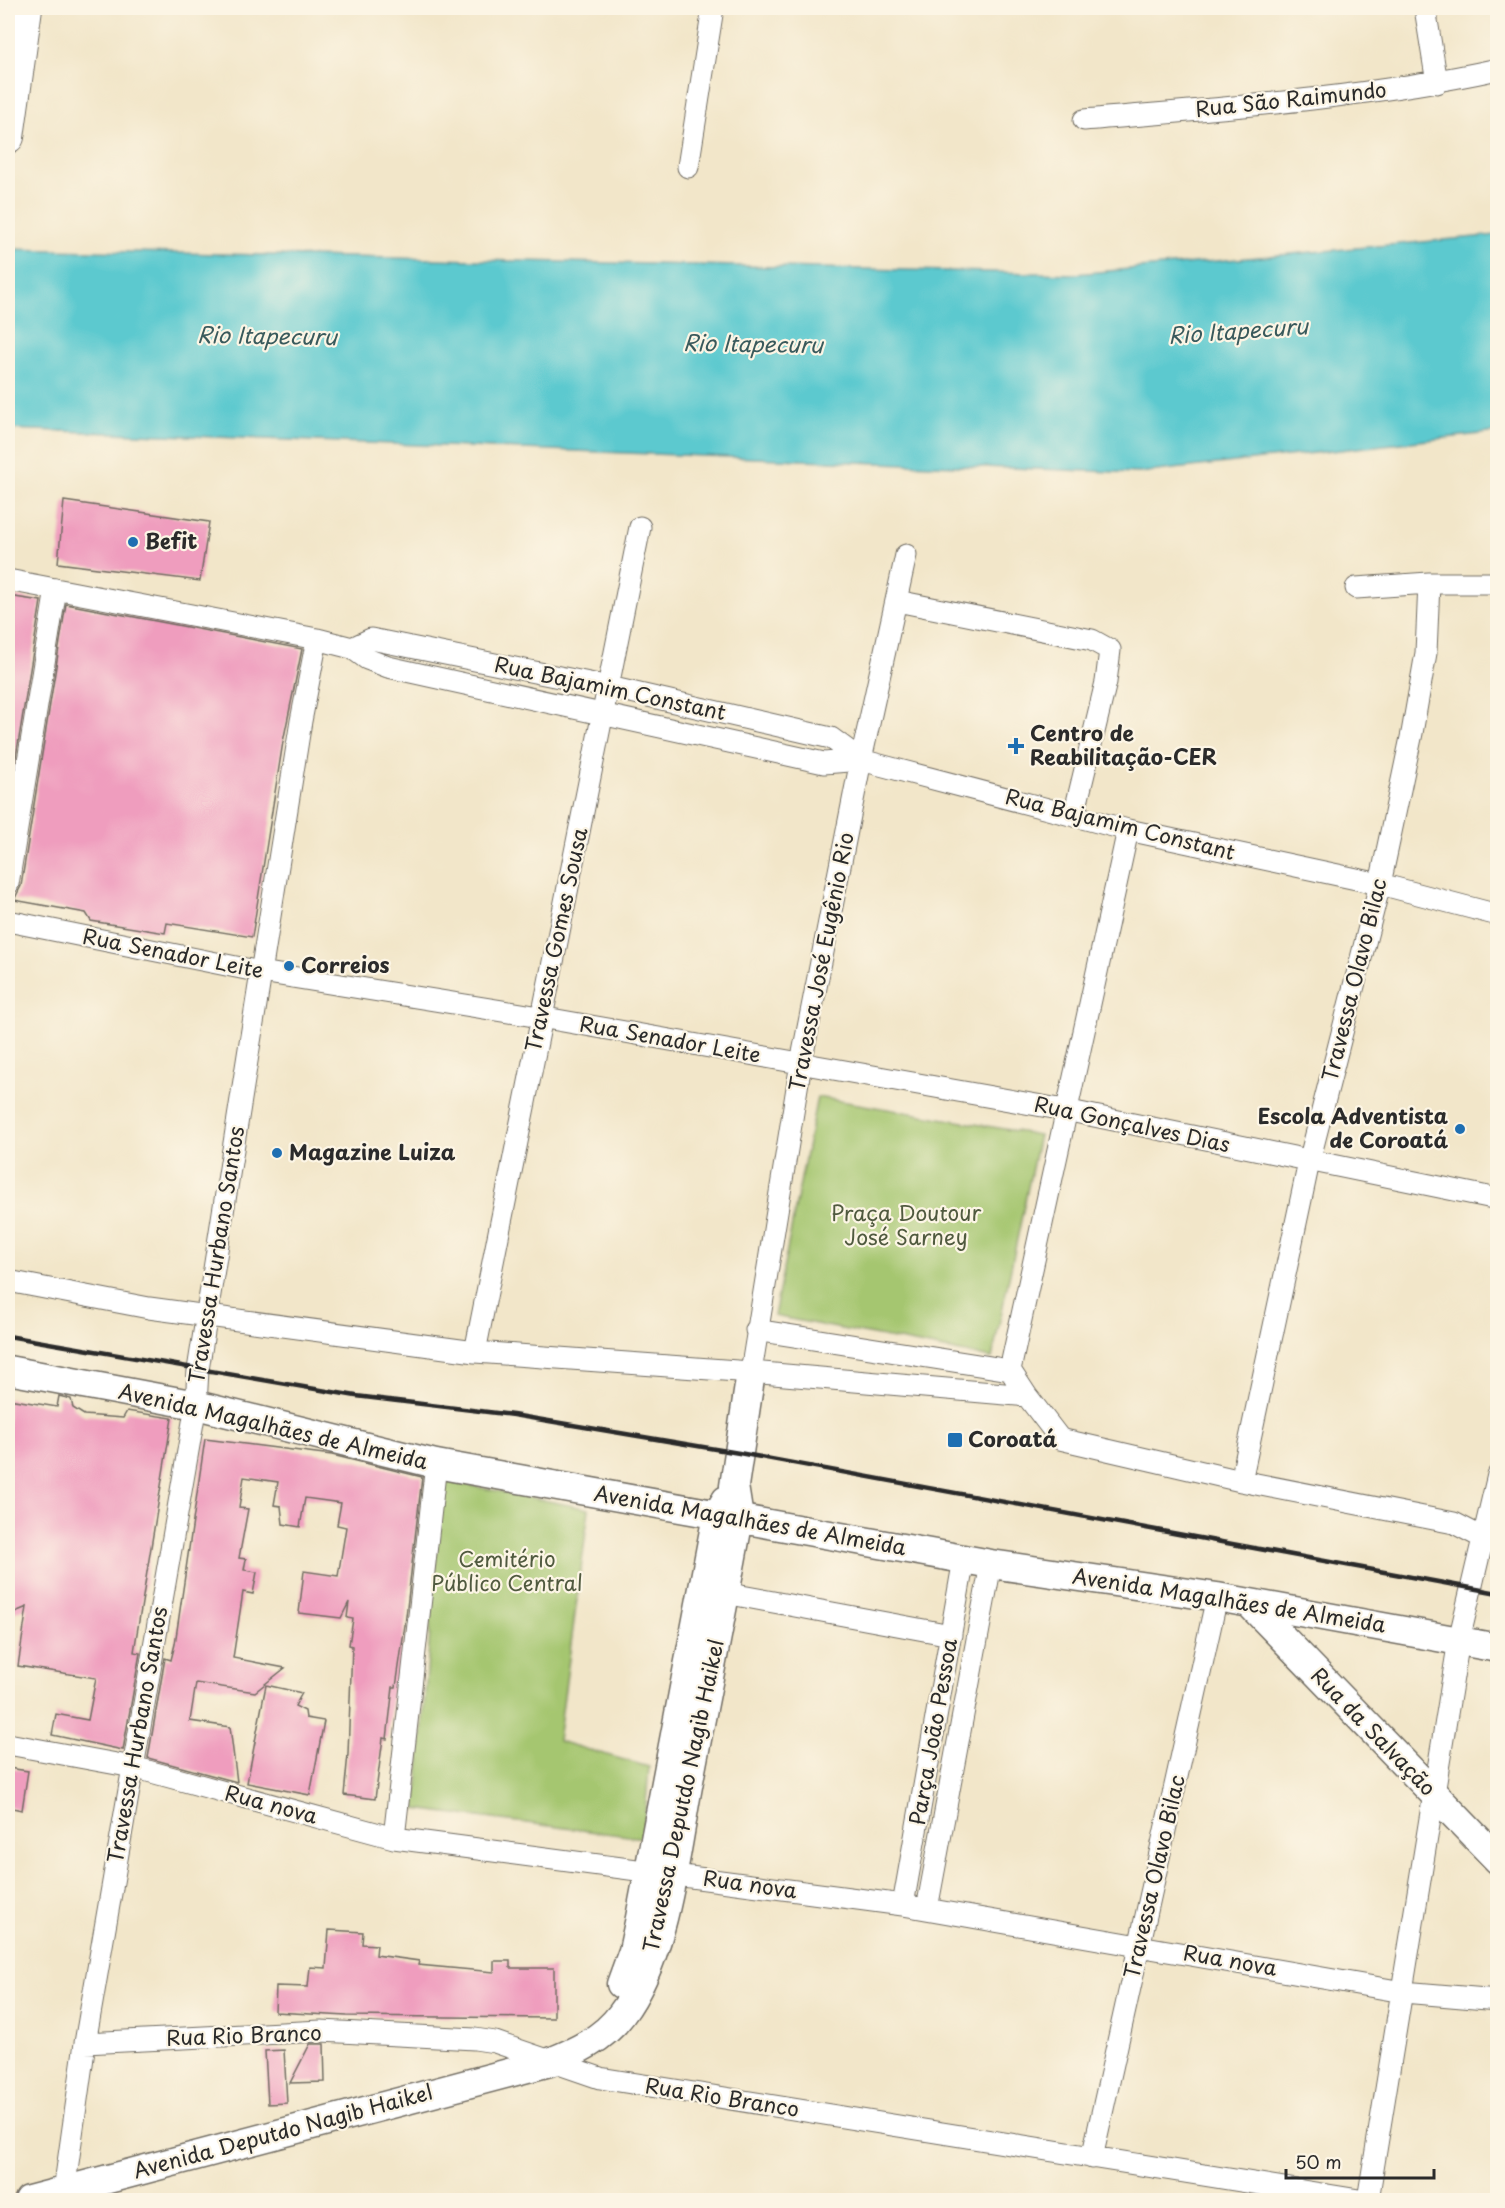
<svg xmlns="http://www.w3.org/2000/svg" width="1505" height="2208" font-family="'Playpen Sans',sans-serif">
	<rect width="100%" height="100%" fill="#fcf5e5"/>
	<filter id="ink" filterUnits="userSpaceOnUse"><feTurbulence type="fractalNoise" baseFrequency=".0167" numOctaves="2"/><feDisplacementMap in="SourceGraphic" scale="12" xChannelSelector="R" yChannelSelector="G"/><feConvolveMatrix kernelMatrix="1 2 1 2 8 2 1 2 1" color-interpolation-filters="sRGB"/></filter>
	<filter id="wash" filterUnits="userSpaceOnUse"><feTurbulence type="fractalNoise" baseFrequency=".008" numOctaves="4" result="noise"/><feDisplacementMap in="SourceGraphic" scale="24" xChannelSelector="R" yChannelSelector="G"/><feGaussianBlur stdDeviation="1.35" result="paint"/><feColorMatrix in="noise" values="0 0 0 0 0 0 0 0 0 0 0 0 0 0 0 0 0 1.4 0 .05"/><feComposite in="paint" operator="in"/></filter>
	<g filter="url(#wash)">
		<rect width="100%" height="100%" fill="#f2e6c9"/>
		<path fill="#a5c66f" stroke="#68784d" stroke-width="1.5" d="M817 1097 1039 1135 992 1358 774 1316Z
			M442 1480 589 1509 558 1741 649 1767 643 1838 416 1809Z"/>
		<path fill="#5bc9cf" stroke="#437a7d" stroke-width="1.5" d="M1497 235V432L1139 473 8 429V249L1076 274Z"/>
		<g id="blocks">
			<path fill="#ef9dbe" d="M64 501 209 522 200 581 58 563Z
				M8 596 41 601 14 769 8 768Z
				M66 604 302 649 283 742 252 937 167 923 165 933 91 921 86 913 14 900 21 886Z
				M59 1396 71 1399 73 1408 84 1415 123 1418 127 1411 172 1418 134 1652 140 1653 123 1750 52 1735 56 1714 88 1720 96 1678 18 1666 27 1607 8 1615V1399L57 1407Z
				M205 1439 332 1455 422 1477 405 1625 396 1687H393L387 1739 383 1738 375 1799 344 1795 348 1754 352 1646 349 1645 353 1619 347 1618 349 1602 341 1618 299 1613 304 1571 338 1576 346 1527 337 1525 341 1503 305 1498 300 1527 283 1524 281 1506 274 1505 278 1482 244 1477 239 1508 248 1509 239 1558 246 1559 244 1570 257 1572 253 1594 243 1592 233 1658 285 1668 255 1692 196 1683 190 1721 230 1727 237 1782 148 1758 165 1658 171 1660 175 1644Z
				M266 1685 302 1693 295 1706 305 1711 306 1718 324 1721 310 1795 247 1783Z
				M8 1768 28 1771 22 1810 8 1807Z
				M329 1930 363 1932 362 1944 377 1945 376 1955 419 1961 418 1965 494 1972V1961H510V1968H554V2018L347 2016 275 2012 276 1986 308 1987 310 1967 326 1968Z
				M310 2044H324L325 2082 290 2083Z
				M284 2050 287 2103 268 2104 265 2051Z"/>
		</g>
	</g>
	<g filter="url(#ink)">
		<use href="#blocks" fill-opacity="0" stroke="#716c62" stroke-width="1.5"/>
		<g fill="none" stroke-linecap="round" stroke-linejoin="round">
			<g stroke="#716c62" stroke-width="23">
				<path id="street" d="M1425 8 1437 83
					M1084 120C1222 108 1361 99 1498 69
					M688 167 713 8
					M8 580 317 639 352 648 367 659 388 667 824 763 861 760 1128 830 1380 884 1498 915
					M1356 588 1429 583H1498
					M897 601 1092 640 1110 650 1106 682 1074 815
					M352 648 371 639 609 687 831 738 861 760
					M8 884 56 589
					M8 921 261 972 540 1017 1065 1110 1498 1199
					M8 1281 149 1308 475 1352 751 1372 1027 1396 1060 1439 1241 1481 1454 1523 1483 1538 1498 1541
					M756 1330 1010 1370
					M475 1352 640 527
					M751 1372 801 1063 861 760 906 555
					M1027 1396 1010 1370 1128 830
					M1241 1481 1309 1162 1380 884 1412 733 1426 653 1429 583
					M725 1593 951 1635
					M8 1744 133 1767 394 1838 903 1905 1403 1992 1498 2000
					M394 1838 436 1464
					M903 1905 964 1559
					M927 1909 991 1564
					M85 2043 321 2031 475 2039 495 2042 600 2078 1359 2200
					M1092 2158 1217 1597
					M64 2191 85 2043 196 1405 198 1370 301 721 317 639
					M1368 2200 1459 1640 1498 1475"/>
			</g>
			<g stroke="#716c62" stroke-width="31">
				<path id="secondary" d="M8 1370 196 1405 436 1464 991 1564 1217 1597 1498 1648
					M1249 1603 1498 1860
					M621 1984 633 1951 640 1918 717 1515 726 1500
					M29 2200 550 2062C577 2051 603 2039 621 2015 665 1958 675 1856 688 1786 705 1697 723 1608 739 1518L734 1486 751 1372"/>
			</g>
			<g stroke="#716c62" stroke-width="34">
				<path id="primary" d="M8 137 26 8"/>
			</g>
			<use href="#street" stroke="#fff" stroke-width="21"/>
			<use href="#secondary" stroke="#fff" stroke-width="28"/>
			<use href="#primary" stroke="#fff" stroke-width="32"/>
			<path stroke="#2b2b2b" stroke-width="4.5" d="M8 1336 356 1396 513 1415 739 1453 1498 1593"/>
		</g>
	</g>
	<g fill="#1f6fb2" stroke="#fcf5e5" stroke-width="2">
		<circle cx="133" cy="542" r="6"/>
		<path d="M1013 737h6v6h6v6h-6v6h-6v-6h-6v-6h6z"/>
		<circle cx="289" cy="966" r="6"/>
		<circle cx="1460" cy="1129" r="6"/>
		<circle cx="277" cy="1153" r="6"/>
		<rect x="947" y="1432" width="16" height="16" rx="3"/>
	</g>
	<g text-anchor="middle" stroke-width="4.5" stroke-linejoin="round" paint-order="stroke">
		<g font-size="21" fill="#2b2b2b" stroke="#fcf5e5">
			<text transform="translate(1291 100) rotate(-6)" y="7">Rua São Raimundo</text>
			<text transform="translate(610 689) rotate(12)" y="7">Rua Bajamim Constant</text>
			<text transform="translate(1120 825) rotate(14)" y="7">Rua Bajamim Constant</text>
			<text transform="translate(557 940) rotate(-78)" y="7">Travessa Gomes Sousa</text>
			<text transform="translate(173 954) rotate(11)" y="7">Rua Senador Leite</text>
			<text transform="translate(822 962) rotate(-79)" y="7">Travessa José Eugênio Rio</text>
			<text transform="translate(1355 980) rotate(-76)" y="7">Travessa Olavo Bilac</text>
			<text transform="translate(670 1040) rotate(10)" y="7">Rua Senador Leite</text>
			<text transform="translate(1132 1125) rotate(12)" y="7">Rua Gonçalves Dias</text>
			<text transform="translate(217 1255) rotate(-81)" y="7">Travessa Hurbano Santos</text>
			<text transform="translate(273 1427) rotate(13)" y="7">Avenida Magalhães de Almeida</text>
			<text transform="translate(750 1521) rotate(10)" y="7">Avenida Magalhães de Almeida</text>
			<text transform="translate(1229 1601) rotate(9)" y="7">Avenida Magalhães de Almeida</text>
			<text transform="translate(934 1732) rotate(-80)" y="7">Parça João Pessoa</text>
			<text transform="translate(1373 1732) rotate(46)" y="7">Rua da Salvação</text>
			<text transform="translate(138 1735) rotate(-80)" y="7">Travessa Hurbano Santos</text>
			<text transform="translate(684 1796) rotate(-78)" y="7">Travessa Deputdo Nagib Haikel</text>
			<text transform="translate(271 1805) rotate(15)" y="7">Rua nova</text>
			<text transform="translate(1155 1877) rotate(-77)" y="7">Travessa Olavo Bilac</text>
			<text transform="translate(750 1885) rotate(8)" y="7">Rua nova</text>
			<text transform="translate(1230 1961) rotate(10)" y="7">Rua nova</text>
			<text transform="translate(244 2036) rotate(-2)" y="7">Rua Rio Branco</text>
			<text transform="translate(722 2098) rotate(9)" y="7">Rua Rio Branco</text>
			<text transform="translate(283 2132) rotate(-15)" y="7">Avenida Deputdo Nagib Haikel</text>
		</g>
		<g font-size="21" font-weight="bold" fill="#2b2b2b" stroke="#fcf5e5" text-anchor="start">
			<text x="145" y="549">Befit</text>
			<text x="1030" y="741">Centro de<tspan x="1030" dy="24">Reabilitação-CER</tspan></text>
			<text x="301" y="973">Correios</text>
			<text x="1448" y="1124" text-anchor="end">Escola Adventista<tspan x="1448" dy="24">de Coroatá</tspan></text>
			<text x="289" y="1160">Magazine Luiza</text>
			<text x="968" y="1447">Coroatá</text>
		</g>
		<g font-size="21" fill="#505a3f" stroke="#fcf5e5">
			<text x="906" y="1221">Praça Doutour<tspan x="906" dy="24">José Sarney</tspan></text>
			<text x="507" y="1567">Cemitério<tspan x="507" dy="24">Público Central</tspan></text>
		</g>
		<g font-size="22" font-style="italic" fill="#395a5c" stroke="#fcf5e5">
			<text transform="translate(1238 331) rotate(-4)" y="8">Rio Itapecuru</text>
			<text transform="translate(267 336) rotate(1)" y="8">Rio Itapecuru</text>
			<text transform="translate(753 344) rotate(1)" y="8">Rio Itapecuru</text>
		</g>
	</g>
	<rect width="1505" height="2208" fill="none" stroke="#fcf5e5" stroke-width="30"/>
	<path d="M1286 2169v9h148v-9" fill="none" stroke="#2b2b2b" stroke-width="3"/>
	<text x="1295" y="2169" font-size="18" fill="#2b2b2b" stroke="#fcf5e5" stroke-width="4.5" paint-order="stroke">50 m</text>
</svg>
